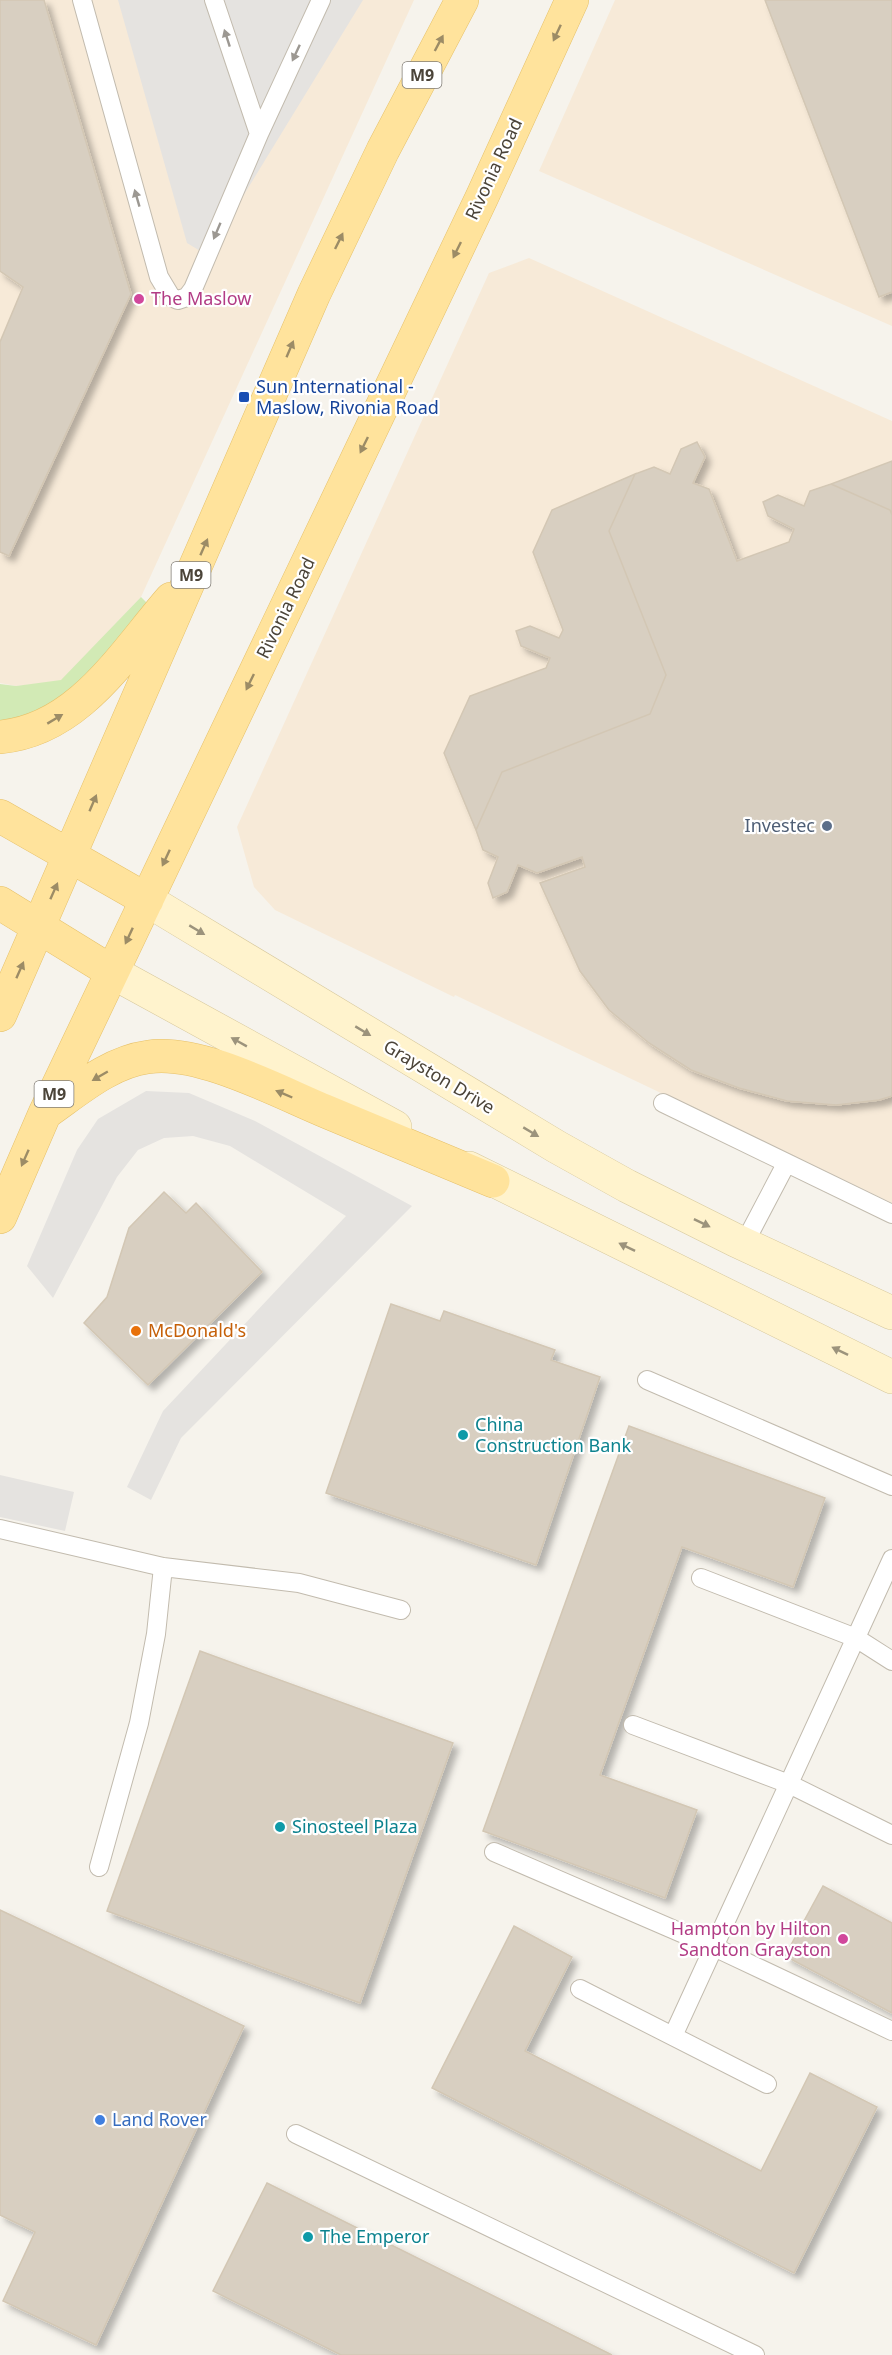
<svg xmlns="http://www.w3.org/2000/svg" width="892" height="2355" font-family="'Noto Sans',sans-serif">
	<defs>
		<filter id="shadow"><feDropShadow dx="5.5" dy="5.5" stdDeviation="3" flood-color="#0004"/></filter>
	</defs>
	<rect width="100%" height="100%" fill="#f6f3ec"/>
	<path fill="#f7ead8" d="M0 0H414L141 597 61 681 16 686 0 683Z
		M615 0H892V326L539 171Z
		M529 258 892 421V1203L455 995 454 997 275 910 254 887 237 827 489 273Z"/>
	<path fill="#d2eab5" d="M141 597 161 617 116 675 0 744V684L16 686 61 680Z"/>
	<path fill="#e5e3e0" d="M118 0H363L207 255 187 243Z
		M146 1091 189 1093 255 1121 412 1206 181 1438 151 1500 127 1487 163 1411 346 1216 230 1146 193 1136 164 1138 138 1150 117 1177 53 1298 27 1266 77 1150 98 1119Z
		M0 1475 74 1492 65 1531 0 1517Z"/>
	<path fill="#d8cfc1" stroke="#d3c7b4" stroke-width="1.5" filter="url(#shadow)" d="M0 0H44L131 294 9 556 0 552V342L23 287 0 271Z
		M765 0H892V292L879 297Z
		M697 442 705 457 693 483 709 489 737 561 789 542 794 529 768 516 763 502 778 495 804 506 810 491 831 484 890 510 892 515V1096L879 1100 836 1105 787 1101 739 1088 691 1070 649 1043 609 1010 580 971 540 883 585 867 582 857 537 873 518 865 507 892 493 898 488 883 498 857 483 850 476 830 502 772 650 714 666 675 609 531 635 474 654 467 670 474 681 449Z
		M892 461V515L890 510 831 484Z
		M635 474 609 531 666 675 650 714 502 772 476 830 444 753 470 696 546 668 550 658 521 646 516 631 530 626 559 638 563 630 533 552 552 510Z
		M164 1192 186 1213 196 1203 262 1272 148 1385 84 1323 107 1297 129 1228Z
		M391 1304 440 1321 444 1311 555 1350 551 1360 600 1377 536 1565 326 1493Z
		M629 1426 825 1498 793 1587 682 1547 600 1775 697 1810 665 1898 483 1831Z
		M200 1651 453 1743 360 2003 107 1911Z
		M823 1886 892 1923V2013L785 1956Z
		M0 1910 244 2026 96 2345 3 2301 35 2232 0 2215Z
		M514 1926 572 1957 525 2051 761 2171 810 2073 877 2107 794 2273 432 2088Z
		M267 2183 612 2355H341L213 2291Z"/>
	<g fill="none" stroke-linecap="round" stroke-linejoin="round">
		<g stroke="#c2bbae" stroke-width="20">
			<path id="lane" d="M82 0 159 277 171 297 178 300 187 297 193 289 259 134 321 0
				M214 0 259 134
				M663 1103 892 1214
				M744 1244 786 1164
				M647 1380 892 1486
				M0 1529 163 1567 299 1583 401 1610
				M701 1578 856 1638 892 1661
				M633 1725 789 1784 892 1835
				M494 1852 714 1947 892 2031
				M99 1867 139 1723 156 1634 163 1567
				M580 1989 767 2084
				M673 2036 892 1559
				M296 2134 755 2355"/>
		</g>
		<g stroke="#d6c79b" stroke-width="34">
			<path id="secondary" d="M147 900 557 1147 627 1186 735 1240 892 1313
				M112 972 395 1127
				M469 1168 892 1377"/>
		</g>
		<g stroke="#e6c16a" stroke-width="34">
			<path id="primary" d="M0 737C79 730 123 654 171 599
				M0 816 147 900
				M0 903 112 972
				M0 1015 314 294 383 150 462 0
				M48 1111C78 1090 110 1062 148 1057 199 1049 277 1091 325 1111 381 1134 437 1158 493 1181
				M0 1217 45 1113 482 197 572 0"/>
		</g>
		<use href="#lane" stroke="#fff" stroke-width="18"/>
		<use href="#secondary" stroke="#fff3cd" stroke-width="33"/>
		<use href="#primary" stroke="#ffe39c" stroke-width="33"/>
	</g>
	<defs><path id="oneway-solid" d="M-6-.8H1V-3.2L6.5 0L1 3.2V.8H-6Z" transform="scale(1.5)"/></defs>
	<g fill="#9c8c66">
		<use href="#oneway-solid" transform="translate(557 33) rotate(115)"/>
		<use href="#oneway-solid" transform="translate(439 43) rotate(-62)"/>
		<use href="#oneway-solid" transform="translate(339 241) rotate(-64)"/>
		<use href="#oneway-solid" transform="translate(457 250) rotate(116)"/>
		<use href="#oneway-solid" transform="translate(290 349) rotate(-67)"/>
		<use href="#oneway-solid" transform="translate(364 445) rotate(116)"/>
		<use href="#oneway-solid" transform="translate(204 547) rotate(-66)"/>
		<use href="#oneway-solid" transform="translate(250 682) rotate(116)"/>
		<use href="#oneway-solid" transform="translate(55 719) rotate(-31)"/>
		<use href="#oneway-solid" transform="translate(93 803) rotate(-67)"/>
		<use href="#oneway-solid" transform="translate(166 858) rotate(115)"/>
		<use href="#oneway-solid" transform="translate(54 891) rotate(-66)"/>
		<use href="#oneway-solid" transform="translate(129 936) rotate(115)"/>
		<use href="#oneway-solid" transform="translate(20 970) rotate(-66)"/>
		<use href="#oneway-solid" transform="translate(100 1076) rotate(150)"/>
		<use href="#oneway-solid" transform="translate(284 1094) rotate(-157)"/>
		<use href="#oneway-solid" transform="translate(25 1158) rotate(114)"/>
	</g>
	<g fill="#9c9892">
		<use href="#oneway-solid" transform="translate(227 38) rotate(-108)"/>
		<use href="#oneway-solid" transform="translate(296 53) rotate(115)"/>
		<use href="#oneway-solid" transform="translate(137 198) rotate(-106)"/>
		<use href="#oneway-solid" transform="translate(217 231) rotate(113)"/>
	</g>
	<g fill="#9c937c">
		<use href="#oneway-solid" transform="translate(197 930) rotate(31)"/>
		<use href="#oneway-solid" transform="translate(363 1031) rotate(31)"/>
		<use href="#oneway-solid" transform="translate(239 1042) rotate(-151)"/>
		<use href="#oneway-solid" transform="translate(531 1132) rotate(31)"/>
		<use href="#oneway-solid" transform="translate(702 1223) rotate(26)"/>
		<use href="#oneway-solid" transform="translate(627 1247) rotate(-154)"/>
		<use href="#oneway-solid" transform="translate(840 1351) rotate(-154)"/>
	</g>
	<g fill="#d1479c" stroke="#fff" stroke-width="2">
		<circle cx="139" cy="299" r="6"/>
		<circle cx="843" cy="1939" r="6"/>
	</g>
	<rect fill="#1a4fb4" stroke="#fff" stroke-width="2" x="238" y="391" width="12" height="12" rx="3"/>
	<circle fill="#5c6f8a" stroke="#fff" stroke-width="2" cx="827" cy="826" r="6"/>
	<circle fill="#e8710a" stroke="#fff" stroke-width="2" cx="136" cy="1331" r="6"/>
	<g fill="#0f9aa8" stroke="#fff" stroke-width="2">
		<circle cx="463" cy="1435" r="6"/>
		<circle cx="280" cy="1827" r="6"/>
		<circle cx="308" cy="2237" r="6"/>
	</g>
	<circle fill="#3f7fe0" stroke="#fff" stroke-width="2" cx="100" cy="2120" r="6"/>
	<g text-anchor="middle" stroke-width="4.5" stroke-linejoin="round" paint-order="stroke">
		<g fill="#fff" stroke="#817c74" stroke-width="1.5">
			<rect x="402.5" y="62" width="39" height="26" rx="4.5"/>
			<rect x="171.5" y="562" width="39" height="26" rx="4.5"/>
			<rect x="34.5" y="1081" width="39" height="26" rx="4.5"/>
		</g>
		<g font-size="16" font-weight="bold" fill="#4b4439">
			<text x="422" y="81">M9</text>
			<text x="191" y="581">M9</text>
			<text x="54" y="1100">M9</text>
		</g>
		<g font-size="18" fill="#4b4439" stroke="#fff">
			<text transform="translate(494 169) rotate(-65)" y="6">Rivonia Road</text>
			<text transform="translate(286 608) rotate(-64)" y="6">Rivonia Road</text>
			<text transform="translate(439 1077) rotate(31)" y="6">Grayston Drive</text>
		</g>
		<g font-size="18" fill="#b23c85" stroke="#fff" text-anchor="start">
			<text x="151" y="305">The Maslow</text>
			<text x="831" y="1935" text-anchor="end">Hampton by Hilton<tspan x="831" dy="21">Sandton Grayston</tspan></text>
		</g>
		<g font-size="18" fill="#164399" stroke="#fff" text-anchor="start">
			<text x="256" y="393">Sun International -<tspan x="256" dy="21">Maslow, Rivonia Road</tspan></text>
		</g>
		<g font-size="18" fill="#4e5e75" stroke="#fff" text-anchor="end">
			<text x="815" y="832">Investec</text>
		</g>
		<g font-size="18" fill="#c56008" stroke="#fff" text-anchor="start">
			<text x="148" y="1337">McDonald's</text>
		</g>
		<g font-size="18" fill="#0d838f" stroke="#fff" text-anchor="start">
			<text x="475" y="1431">China<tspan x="475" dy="21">Construction Bank</tspan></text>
			<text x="292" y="1833">Sinosteel Plaza</text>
			<text x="320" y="2243">The Emperor</text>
		</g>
		<g font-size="18" fill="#366cbe" stroke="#fff" text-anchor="start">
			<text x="112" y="2126">Land Rover</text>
		</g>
	</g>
</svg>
